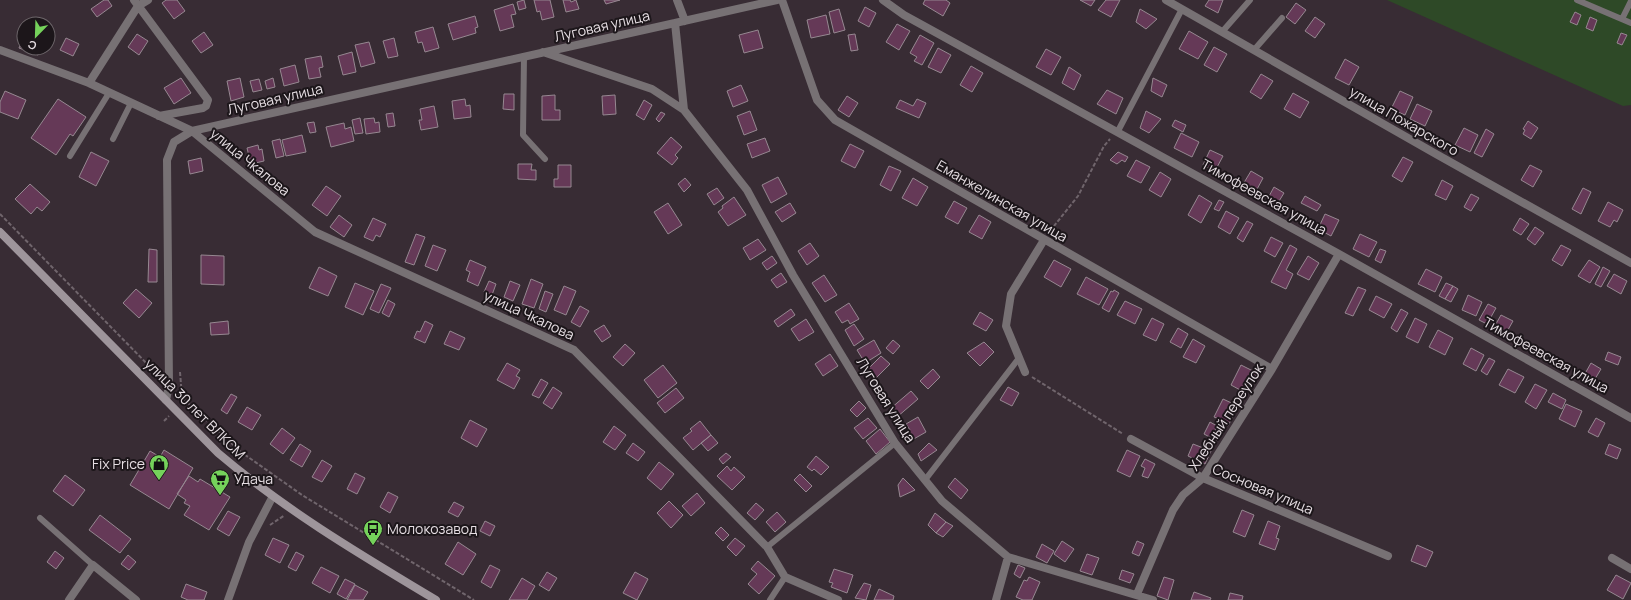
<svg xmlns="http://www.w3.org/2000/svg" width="1631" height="600" font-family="Manrope,sans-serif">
	<rect width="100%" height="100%" fill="#382c34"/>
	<path fill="#2e4927" d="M1387 0H1631V105L1623 106Z"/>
	<path fill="#653957" stroke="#968891" d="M104 0H108L112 6 97 17 91 9Z
		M166 0H177L185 11 174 19 162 3Z
		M524 0 526 8 519 10 517 2Z
		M534 0H550L554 17 542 20 540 11 537 12Z
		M563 0H570L571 2 576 0 579 9 566 12Z
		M604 0H620L606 4Z
		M925 0H946L950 3 943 16 923 4Z
		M1080 0H1095L1091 6Z
		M1106 0H1120L1111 17 1098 10Z
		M1209 0H1223L1218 13 1205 6Z
		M1296 3 1306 10 1295 24 1286 17Z
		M513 4 516 14 511 15 514 27 500 31 494 10Z
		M865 7 876 13 869 27 858 21Z
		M839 9 845 30 834 33 829 12Z
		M1140 9 1157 19 1146 29 1136 22Z
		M1575 12 1581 15 1577 25 1570 22Z
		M826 15 830 34 811 38 807 20Z
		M475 16 478 27 475 28 476 33 453 40 448 24Z
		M1315 17 1325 24 1315 38 1305 31Z
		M1590 17 1597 20 1593 31 1586 28Z
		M897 24 910 31 899 50 886 42Z
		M433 27 439 48 425 52 422 42 418 43 415 32Z
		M758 30 763 48 744 53 739 35Z
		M1189 31 1208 42 1198 59 1179 49Z
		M204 32 213 45 201 53 192 41Z
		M1621 33 1627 35 1622 45 1617 43Z
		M137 34 148 41 139 55 128 47Z
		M855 34 858 50 851 51 848 35Z
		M24 35V48H41L38 55 19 48Z
		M920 35 934 43 922 65 914 61 917 57 910 53Z
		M66 38 79 44 73 56 60 50Z
		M394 38 398 56 388 58 383 41Z
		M369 42 375 63 361 67 355 45Z
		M1214 47 1227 54 1217 72 1204 65Z
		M938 48 951 55 941 73 928 67Z
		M1046 49 1061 57 1051 75 1036 67Z
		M352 52 356 72 343 75 338 56Z
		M321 56 323 67 319 68 321 77 309 79 305 59Z
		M1345 59 1359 67 1349 85 1335 78Z
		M295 65 299 82 284 86 280 69Z
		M971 66 983 73 972 92 960 85Z
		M1069 67 1081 75 1074 90 1062 83Z
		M1261 74 1273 81 1261 99 1250 92Z
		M181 78 191 93 174 104 164 88Z
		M240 78 244 97 231 101 227 81Z
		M273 78 275 87 267 89 265 81Z
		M1153 78 1167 85 1162 97 1151 91Z
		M259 79 262 90 253 92 250 81Z
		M741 85 748 101 733 107 727 91Z
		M1107 90 1123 98 1116 114 1097 104Z
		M5 91 26 100 18 119 0 112V102Z
		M1400 91 1413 97 1405 115 1391 109Z
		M1293 93 1309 102 1300 118 1284 109Z
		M504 94H514V110L503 109Z
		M555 95V110H560V120H542V96Z
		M615 95 616 114 603 115 602 96Z
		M847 96 858 103 849 117 838 110Z
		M58 99 86 117 73 136 70 134 56 155 31 138Z
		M465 99 466 106 470 105 471 117 454 119 452 101Z
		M917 99 926 103 919 118 896 108 900 100 913 106Z
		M644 100 652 105 644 120 636 115Z
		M1417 104 1432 111 1425 126 1410 119Z
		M434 106 438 127 421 130 419 120H422L420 109Z
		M750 111 757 130 744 135 737 116Z
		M1146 111 1161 119 1149 133 1140 128Z
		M661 112 665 114 659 122 656 119Z
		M393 113 395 126 388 127 386 114Z
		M360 118 363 133 355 134 352 120Z
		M374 118 375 123 379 122 380 132 366 134 364 119Z
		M1175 120 1186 125 1183 132 1172 126Z
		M1528 121 1538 128 1531 139 1523 134 1525 130 1523 129Z
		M314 122 316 132 310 133 307 123Z
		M344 123 345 129 351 127 354 141 331 147 326 127Z
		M1464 128 1478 135 1470 152 1455 145Z
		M1486 129 1494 134 1482 157 1474 153Z
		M1181 133 1199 142 1192 157 1174 148Z
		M302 135 306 152 286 156 282 140Z
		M671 137 682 147 675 155 678 158 672 165 657 153Z
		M765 138 770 151 752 158 747 144Z
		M280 139 284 156 276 158 272 141Z
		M850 144 864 151 855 168 841 161Z
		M258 145 259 150 262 149 264 161 251 164 247 148Z
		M1210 150 1223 156 1215 171 1203 165Z
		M91 152 109 161 96 186 79 177Z
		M1118 152 1128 157 1125 162 1122 160 1117 164 1110 160Z
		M1403 157 1413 162 1402 182 1392 176Z
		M201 158 203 171 190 174 188 161Z
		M1136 160 1150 167 1141 183 1127 176Z
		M518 164H532L531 170H536V180L518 179Z
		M558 165H571V187H554V179H558Z
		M1530 165 1542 171 1533 187 1521 180Z
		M889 166 901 171 891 191 880 185Z
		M1251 171 1263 178 1255 193 1242 186Z
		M1160 172 1171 179 1161 197 1149 190Z
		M778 177 787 194 771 203 762 185Z
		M685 178 691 185 684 192 678 184Z
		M913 178 928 187 917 206 902 198Z
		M1442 180 1453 186 1446 200 1435 195Z
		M30 184 50 202 42 211 37 207 31 214 15 199Z
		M326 186 341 196 327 216 312 205Z
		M1274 187 1284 193 1276 206 1267 200Z
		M717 188 724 198 714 205 707 194Z
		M1583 188 1591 192 1581 214 1572 209Z
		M1471 194 1479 198 1471 211 1464 207Z
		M1199 195 1212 203 1201 223 1188 215Z
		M1305 196 1321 205 1317 211 1301 203Z
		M734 197 746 215 728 226 718 212 723 208 722 206Z
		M1219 200 1224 202 1219 211 1214 209Z
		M954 201 967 208 958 224 945 217Z
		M1608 202 1623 210 1617 222 1614 220 1610 227 1598 221Z
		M668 203 682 225 668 234 654 212Z
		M790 203 796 213 782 222 775 212Z
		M1226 211 1239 218 1230 234 1218 227Z
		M1325 214 1339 220 1331 236 1318 229Z
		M339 215 352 225 344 237 330 227Z
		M979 215 991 222 982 239 969 232Z
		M373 218 386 224 380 237 376 235 373 241 364 237Z
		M1520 218 1529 224 1521 235 1513 230Z
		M1247 221 1253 224 1243 242 1237 238Z
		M1535 227 1544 233 1535 245 1527 239Z
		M416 234 425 237 414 265 405 262Z
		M1360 234 1377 242 1369 257 1353 249Z
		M1271 237 1283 243 1275 257 1264 251Z
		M758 239 766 250 750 260 743 248Z
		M810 243 819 256 807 265 798 251Z
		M433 245 446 250 437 271 425 266Z
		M1290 245 1297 249 1286 270 1293 274 1286 289 1271 282Z
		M1561 245 1571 250 1562 266 1552 260Z
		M149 249 157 250V282H148Z
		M1380 249 1386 251 1381 263 1375 260Z
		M201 255 224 256V285L201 284Z
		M772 256 777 263 767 270 762 263Z
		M1308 256 1319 263 1309 280 1297 274Z
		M470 260 486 267 478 286 467 281 470 272 466 270Z
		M1054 260 1071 269 1061 287 1044 277Z
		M1589 260 1600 267 1590 283 1578 276Z
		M319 267 337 276 328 296 309 288Z
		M1603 267 1610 271 1601 287 1595 284Z
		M1426 269 1442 277 1435 292 1418 284Z
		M781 273 787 282 777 288 771 280Z
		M1614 274 1627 281 1621 294 1607 286Z
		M824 275 837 295 825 302 812 283Z
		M1086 277 1108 289 1099 305 1077 294Z
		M531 279 543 284 534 308 522 304Z
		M489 281 496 284 492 295 484 292Z
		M510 281 520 285 513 301 504 297Z
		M355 283 374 291 363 315 345 307Z
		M1446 283 1453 286 1445 299 1439 296Z
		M381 284 391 288 379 313 370 309Z
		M564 286 576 291 566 315 554 310Z
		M1453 286 1458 289 1451 302 1445 299Z
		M1358 287 1366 290 1353 316 1345 313Z
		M136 289 152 303 139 318 123 303Z
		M1114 290 1119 293 1109 312 1102 308 1111 291 1113 292Z
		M545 291 553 294 546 312 539 309Z
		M1468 295 1482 302 1476 316 1462 310Z
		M1376 296 1392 304 1384 318 1369 310Z
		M388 300 395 304 389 317 382 313Z
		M1125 301 1142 309 1135 324 1117 315Z
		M849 303 859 319 850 324 848 320 842 323 835 312Z
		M1488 304 1496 308 1487 324 1479 320Z
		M580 306 589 311 580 327 571 322Z
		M791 309 795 315 778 327 774 321Z
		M1401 309 1408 313 1397 332 1391 328Z
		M980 312 993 320 986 331 973 324Z
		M1501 315 1513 321 1505 335 1493 329Z
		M1152 318 1164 324 1156 341 1143 335Z
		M1415 318 1427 324 1418 343 1406 337Z
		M806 319 814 332 799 341 791 329Z
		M228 321 229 334 211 335 210 323Z
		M425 321 433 325 425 343 414 338 417 331 420 332Z
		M854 324 864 339 854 346 845 330Z
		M604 325 611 336 602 342 594 331Z
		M1178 328 1188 334 1181 348 1170 342Z
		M1438 330 1453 338 1445 355 1429 347Z
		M450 331 465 338 459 350 444 344Z
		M1193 339 1205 346 1196 363 1183 357Z
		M874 340 881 353 865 363 857 350Z
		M893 340 900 346 893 354 886 348Z
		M984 342 994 352 980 366 967 353Z
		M625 344 635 353 623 366 613 357Z
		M1471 348 1484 355 1476 371 1463 364Z
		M1608 352 1621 357 1618 365 1605 360Z
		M830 354 838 366 823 376 815 364Z
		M881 356 890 364 876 378 868 369Z
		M1489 358 1495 361 1487 375 1481 371Z
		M507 363 520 370 516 376 520 378 514 389 497 380Z
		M1591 363 1601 369 1592 384 1582 379Z
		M663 365 677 383 658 398 644 380Z
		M1241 365 1257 373 1248 391 1243 388 1242 391 1231 385Z
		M933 369 940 377 928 389 920 381Z
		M1508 369 1524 377 1515 393 1499 385Z
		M541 379 548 383 539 398 532 395Z
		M1535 384 1547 390 1536 409 1525 402Z
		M553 387 562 393 552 409 543 403Z
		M1008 387 1019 393 1012 406 1000 400Z
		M676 388 684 398 665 413 657 403Z
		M911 391 918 399 897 417 890 409Z
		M1553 393 1566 400 1562 409 1548 402Z
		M231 394 237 397 227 414 221 410Z
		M1223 399 1238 406 1228 426 1218 422 1219 419 1214 417Z
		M859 401 866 408 857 417 850 410Z
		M1566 404 1582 411 1575 427 1559 419Z
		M247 407 261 415 252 430 238 422Z
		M918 417 926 432 912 440 907 431 910 430 906 424Z
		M868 418 877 428 863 439 854 428Z
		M1596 418 1605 423 1598 437 1588 432Z
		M470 420 487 429 477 447 461 438Z
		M700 421 711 435 693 450 683 438 692 431 690 429Z
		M1210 422 1217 426 1215 432 1220 435 1217 441 1204 434Z
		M614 426 626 435 615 450 603 442Z
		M282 428 295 438 283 454 270 444Z
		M880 429 890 442 876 454 866 441Z
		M711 435 718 443 708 451 701 443Z
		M633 443 645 452 638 461 626 453Z
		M929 443 937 450 921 461 918 454Z
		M300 444 311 451 302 467 290 460Z
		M1193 444 1211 451 1205 464 1188 456Z
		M1609 444 1621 449 1617 459 1605 454Z
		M164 450 193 468 169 509 130 485 150 451 160 457Z
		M1127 450 1140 456 1130 477 1117 471Z
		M726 453 731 457 723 464 719 459Z
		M816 456 829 467 821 475 814 469 812 471 807 467Z
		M1145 459 1155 464 1148 478 1142 476 1145 468 1141 466Z
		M322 460 332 466 322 482 312 477Z
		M659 462 674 474 661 490 647 478Z
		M727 466 731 471 734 467 745 477 732 490 717 476Z
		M355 473 365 478 357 494 347 489Z
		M800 474 812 486 806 492 794 480Z
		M65 475 85 490 73 506 53 491Z
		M189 476 198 482 200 479 230 497 209 530 184 515 190 506 184 503 186 500 177 494Z
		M903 478 915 490 900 497 898 485Z
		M955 478 968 490 961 499 948 487Z
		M388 492 398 497 390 513 380 507Z
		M697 493 705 503 691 516 682 506Z
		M669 501 683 515 671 528 657 513Z
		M454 502 464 507 458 517 448 512Z
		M756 503 764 510 755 520 747 513Z
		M1242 510 1254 515 1245 537 1233 532Z
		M228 511 240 517 229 536 217 529Z
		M777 512 786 522 775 532 766 522Z
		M935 513 946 522 936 533 928 525Z
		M100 515 131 539 120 553 89 530Z
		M485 521 495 526 490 536 480 531Z
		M1268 521 1280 526 1276 538 1279 539 1275 550 1259 544Z
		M946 522 953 526 943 537 936 533Z
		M721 527 729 535 723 541 715 533Z
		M273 538 289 545 280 563 265 555Z
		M735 538 745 546 736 556 727 547Z
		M1062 541 1074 549 1065 562 1054 554Z
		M1137 541 1144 544 1139 556 1132 553Z
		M458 542 476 554 463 575 445 564Z
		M1042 544 1054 551 1047 563 1036 557Z
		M1417 545 1433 552 1426 567 1411 561Z
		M55 551 64 558 56 569 47 562Z
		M296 552 304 556 296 571 288 567Z
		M1087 554 1099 558 1092 575 1080 571Z
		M128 555 136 562 129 570 121 564Z
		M758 561 775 576 759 594 748 584 757 574 751 569Z
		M490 565 500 570 491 588 481 582Z
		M1018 565 1025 568 1020 578 1014 574Z
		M321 567 339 576 330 593 312 583Z
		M834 569 853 575 847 593 831 587 833 583 829 582Z
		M1122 570 1134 574 1130 583 1119 579Z
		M547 572 557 578 549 591 539 585Z
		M635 572 648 579 637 600 623 593Z
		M1616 575 1631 583 1623 599 1607 590Z
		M1029 577 1040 582 1032 600H1023L1016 597 1024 580 1027 581Z
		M1164 577 1174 580 1168 600 1157 596Z
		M522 578 535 586 527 600H509Z
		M345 579 355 584 346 599 337 594Z
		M864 583 871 585 866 600 855 598Z
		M186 584 207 592 204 600H188L181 597Z
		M355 585 368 592 363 600H347Z
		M879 589 894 596 893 600H874Z
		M1194 592 1211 598 1210 600H1191Z
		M1230 593 1243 596 1242 600H1228Z"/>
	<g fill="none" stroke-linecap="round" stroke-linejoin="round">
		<path stroke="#70656c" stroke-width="2" stroke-dasharray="4 2" stroke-linecap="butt" d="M0 214 159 376
			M1050 231 1078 196 1104 146 1110 139
			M180 372 182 397
			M1032 377 1123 434
			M178 394 241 452 302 495 474 600
			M164 421 169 416
			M270 525 285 515"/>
		<path stroke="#777174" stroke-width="6" d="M1577 0 1631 23
			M1622 19 1631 1
			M1222 32 1250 0
			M1254 50 1282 18
			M524 56 523 135 545 159
			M1118 131 1182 9
			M113 139 131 103
			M70 156 109 93
			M925 480 1019 358
			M40 518 93 565
			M767 547 895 443
			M770 600 785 577"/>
		<path stroke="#777174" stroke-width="8" d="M134 0 208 100 206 106 203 108 159 116
			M677 0 685 21
			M782 0 817 100 835 120 1272 369
			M883 0 904 15 1339 254 1631 418
			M1166 0 1436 154 1631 263
			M675 23 777 0
			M0 50 89 83 192 131 315 232 574 350 767 547 785 577 838 600
			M543 52 652 89 684 110
			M89 83 138 6 148 0
			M1025 372 1006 326 1011 294 1044 240
			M166 400 169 386 167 160 174 142 192 131 675 23 684 110 747 190 793 275 895 443 942 501 1008 557 1153 600
			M1131 439 1203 478 1388 556
			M1612 558 1631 569
			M1137 594 1173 510 1183 495 1203 478 1272 369 1339 254
			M69 600 93 565 136 600
			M228 600 249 542 273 496
			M996 600 1008 557"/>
		<path stroke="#9e959b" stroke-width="8" d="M0 232 218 453C285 510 361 555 436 600"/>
	</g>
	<defs>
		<g id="shop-pin" transform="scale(1)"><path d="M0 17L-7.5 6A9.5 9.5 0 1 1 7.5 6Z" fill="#75d25b" stroke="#1c161a"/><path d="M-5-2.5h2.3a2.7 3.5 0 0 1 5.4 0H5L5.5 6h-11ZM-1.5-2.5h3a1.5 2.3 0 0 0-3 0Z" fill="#111"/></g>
		<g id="supermarket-pin" transform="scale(1)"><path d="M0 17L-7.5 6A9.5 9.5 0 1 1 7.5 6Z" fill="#75d25b" stroke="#1c161a"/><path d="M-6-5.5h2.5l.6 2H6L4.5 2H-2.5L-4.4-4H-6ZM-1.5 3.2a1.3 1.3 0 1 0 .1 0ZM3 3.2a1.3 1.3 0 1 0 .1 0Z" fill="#111"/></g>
		<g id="bus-pin" transform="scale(1)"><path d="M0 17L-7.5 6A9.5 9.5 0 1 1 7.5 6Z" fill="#75d25b" stroke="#1c161a"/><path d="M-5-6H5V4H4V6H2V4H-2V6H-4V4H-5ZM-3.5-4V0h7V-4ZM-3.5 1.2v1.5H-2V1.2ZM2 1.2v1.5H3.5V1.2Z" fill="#111"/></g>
	</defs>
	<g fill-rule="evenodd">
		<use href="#shop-pin" x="159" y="464"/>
		<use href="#supermarket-pin" x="220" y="479"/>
		<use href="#bus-pin" x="373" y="529"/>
	</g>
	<g text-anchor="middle" stroke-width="4" stroke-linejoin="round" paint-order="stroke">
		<g font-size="14" fill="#e6dee3" stroke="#1c161a">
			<text transform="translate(602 26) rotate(-13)" y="5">Луговая улица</text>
			<text transform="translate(275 99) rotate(-13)" y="5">Луговая улица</text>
			<text transform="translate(1404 121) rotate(30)" y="5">улица Пожарского</text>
			<text transform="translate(250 162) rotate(39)" y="5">улица Чкалова</text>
			<text transform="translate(1264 197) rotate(29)" y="5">Тимофеевская улица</text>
			<text transform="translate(1002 201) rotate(30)" y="5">Еманжелинская улица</text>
			<text transform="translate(529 315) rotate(25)" y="5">улица Чкалова</text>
			<text transform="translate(1546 355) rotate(29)" y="5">Тимофеевская улица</text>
			<text transform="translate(886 400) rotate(58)" y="5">Луговая улица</text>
			<text transform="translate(195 409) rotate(45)" y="5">улица 30 лет ВЛКСМ</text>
			<text transform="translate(1226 417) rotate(-57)" y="5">Хлебный переулок</text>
			<text transform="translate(1263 489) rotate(23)" y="5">Сосновая улица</text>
		</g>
		<g font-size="14" fill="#e6dee3" stroke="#1c161a" text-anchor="start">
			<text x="145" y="469" text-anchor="end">Fix Price</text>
			<text x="234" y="484">Удача</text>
			<text x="387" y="534">Молокозавод</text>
		</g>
	</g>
	<g transform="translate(36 36) rotate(203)"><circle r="19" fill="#1c161a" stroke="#6d666a"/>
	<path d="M0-3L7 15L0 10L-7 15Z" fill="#75d25b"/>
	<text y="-6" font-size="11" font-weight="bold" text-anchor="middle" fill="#e6dee3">С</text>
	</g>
</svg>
